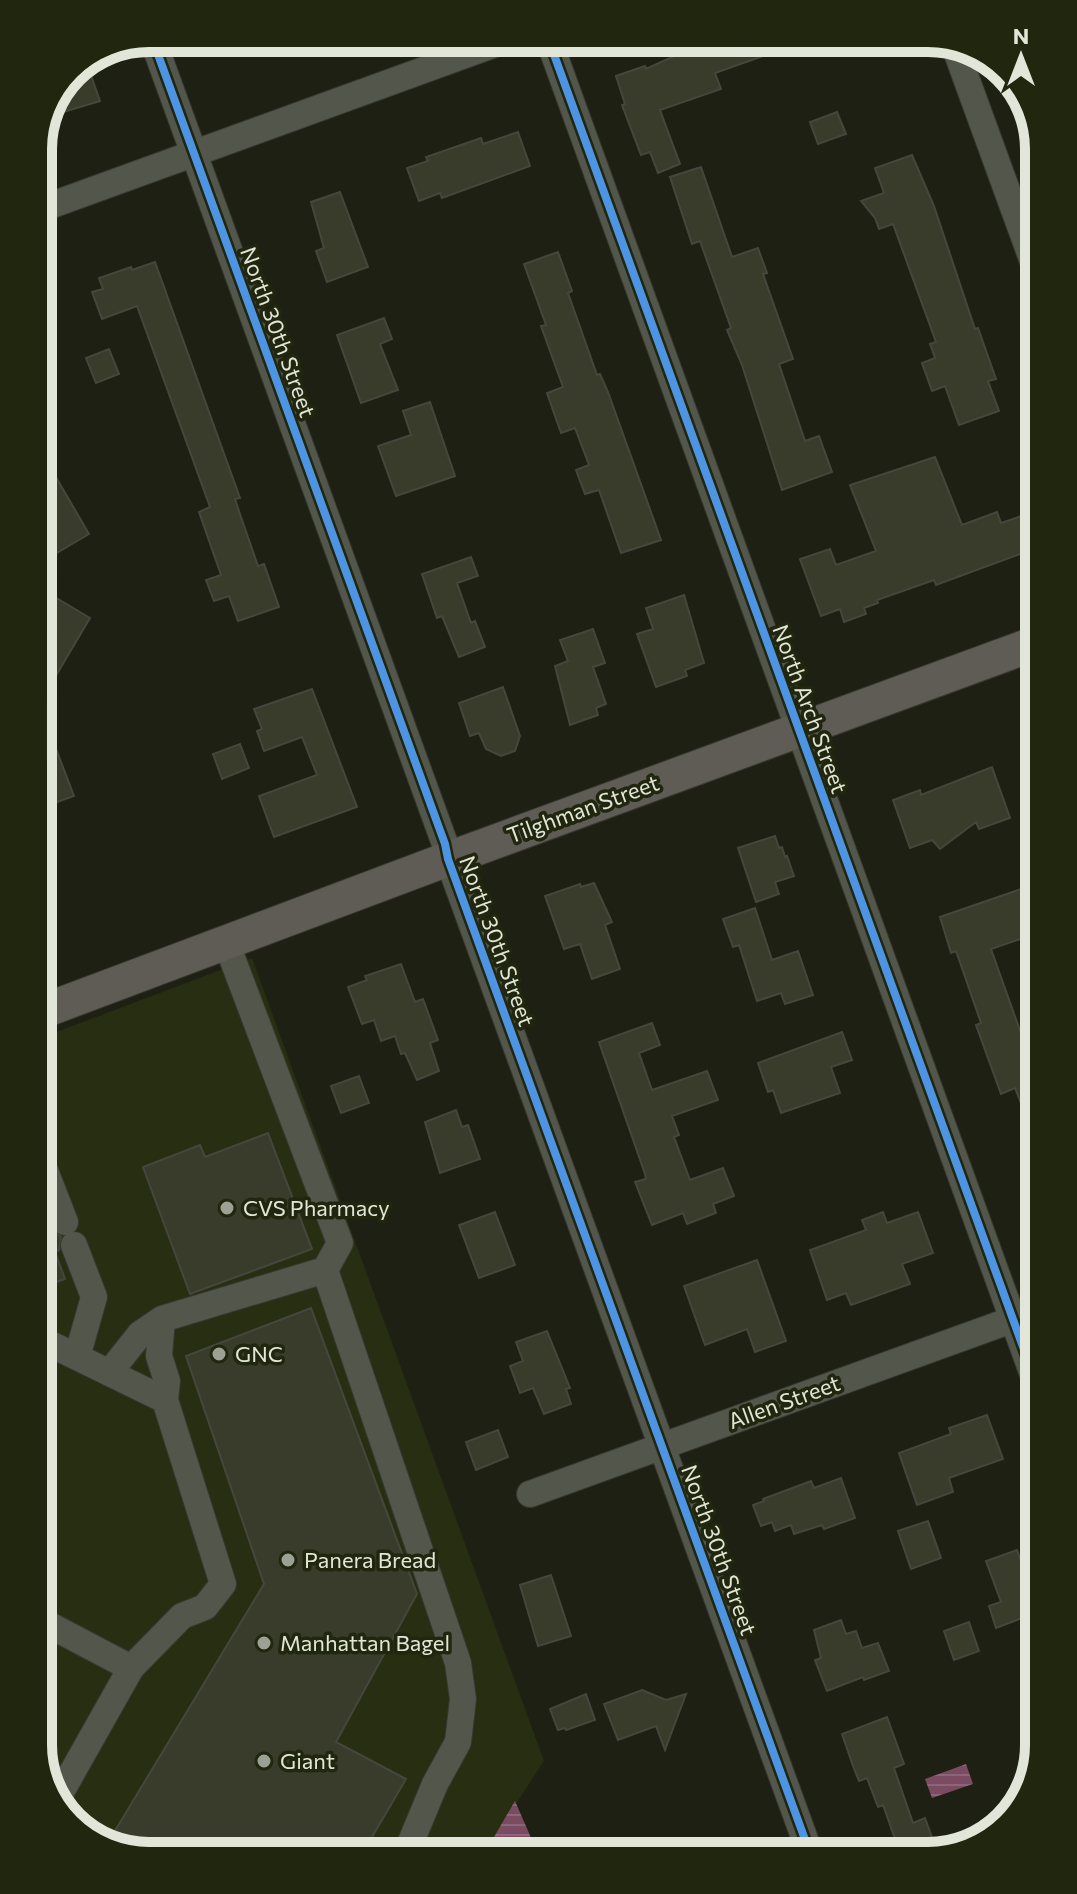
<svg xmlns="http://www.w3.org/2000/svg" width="1077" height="1894" font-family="Commissioner,sans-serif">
	<defs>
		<pattern id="water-rules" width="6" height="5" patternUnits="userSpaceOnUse" patternTransform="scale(2)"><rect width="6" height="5" fill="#7b4b62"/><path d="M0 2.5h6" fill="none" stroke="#8d6578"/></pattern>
	</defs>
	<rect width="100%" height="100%" fill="#1e2014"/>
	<path fill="#282e11" d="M252 958 544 1761 482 1856H142L88 1837 49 1794 38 1745V1039Z"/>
	<path fill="url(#water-rules)" d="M966 1764 973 1784 932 1798 925 1779Z
		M515 1801 539 1856H483Z"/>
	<path fill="#393c2b" stroke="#45473d" stroke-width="2" d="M705 38H804L805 41 715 73 721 89 660 110 680 164 658 173 650 152 641 155 622 105 625 104 616 76 645 66 646 69 683 52 680 46Z
		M87 64 100 101 50 116 71 70Z
		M837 112 846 134 818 144 810 122Z
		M518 132 530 166 442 198 440 193 419 201 407 168 428 161 426 157 481 138 483 144Z
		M912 155 934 206 975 329 978 328 996 379 988 381 999 411 959 425 945 386 932 391 922 363 935 358 930 344 936 342 893 224 879 229 875 218 861 201 884 193 875 168Z
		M701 167 732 257 758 248 767 273 763 274 793 359 779 364 805 441 819 436 832 472 782 490 742 365 727 330 731 328 700 241 692 244 670 177Z
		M340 192 368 267 327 282 316 251 324 248 311 202Z
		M558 252 572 291 568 293 597 375 600 374 608 392 661 540 621 553 599 490 585 494 576 470 589 465 575 428 561 433 547 393 563 387 541 326 546 325 524 264Z
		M155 262 240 498 235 499 242 520 258 566 264 564 279 607 238 621 229 596 214 601 206 580 221 575 199 512 210 507 137 306 102 319 92 292 103 289 99 278 131 267 132 270Z
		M384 318 392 339 380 344 398 390 361 403 337 335Z
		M109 349 119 374 96 383 86 358Z
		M430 402 455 476 396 496 378 446 411 435 403 411Z
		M935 457 962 525 997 512 1001 523 1039 510V547L936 585 934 580 877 600 878 603 864 608 866 614 844 622 840 609 821 616 800 559 830 549 836 565 876 551 850 485Z
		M53 472 89 534 38 564V480Z
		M471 557 478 576 457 583 471 623 475 621 485 647 459 657 442 616 437 618 422 574Z
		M38 587 90 618 54 679 38 670Z
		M684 595 704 663 685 670 687 676 656 687 637 634 653 629 646 608Z
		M593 629 605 663 593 667 606 704 596 708 598 715 570 725 555 666 568 661 560 640Z
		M503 687 520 736 515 751 501 756 486 749 479 733 470 736 459 703Z
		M312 689 357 807 274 837 259 796 317 775 302 737 264 751 257 731 262 729 254 709Z
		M38 707H40L74 796 38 809Z
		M240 744 249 768 222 779 213 754Z
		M992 767 1010 818 979 829 976 822 940 849 932 840 910 848 893 800 920 790 921 795Z
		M775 836 779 848 782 847 785 857 787 856 794 876 775 882 779 894 756 902 738 848Z
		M594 883 612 922 605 925 620 969 592 979 580 944 564 949 545 896 580 884 581 887Z
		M1024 888 1033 914 1025 916 1032 935 991 949 1028 1053 1039 1049 1038 1146 1015 1088 1001 1094 976 1025 981 1023 956 951 951 953 940 917Z
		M755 908 772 960 798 951 813 995 785 1004 781 993 757 1001 739 945 733 947 723 919Z
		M401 964 415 1002 423 999 438 1040 430 1043 439 1071 417 1080 405 1053 401 1054 395 1036 381 1041 374 1020 362 1024 348 987 367 980 365 976Z
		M652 1023 660 1045 639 1053 652 1090 707 1071 718 1100 672 1116 679 1135 674 1137 690 1180 723 1168 734 1196 713 1204 716 1213 687 1224 683 1213 652 1225 635 1182 646 1179 645 1174 599 1042Z
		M842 1032 852 1060 831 1067 840 1093 781 1113 773 1090 768 1092 758 1063Z
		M359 1076 369 1103 341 1113 331 1086Z
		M456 1110 462 1127 468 1125 480 1159 440 1173 425 1122Z
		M268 1133 312 1249 190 1294 143 1167 200 1145 205 1157Z
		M495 1212 515 1265 479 1278 459 1225Z
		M883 1212 887 1223 918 1212 933 1253 902 1264 910 1284 851 1305 846 1293 827 1300 810 1250 866 1230 862 1220Z
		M38 1213 47 1230 51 1229 61 1237 59 1250 55 1252 65 1279 38 1289Z
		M757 1260 786 1341 755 1352 747 1329 705 1345 684 1286Z
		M311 1308 417 1594 336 1742 406 1779 361 1856H142L107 1844 264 1584 186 1356Z
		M547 1331 570 1388 566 1389 571 1404 544 1414 533 1388 520 1393 510 1366 523 1361 516 1342Z
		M987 1415 1003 1459 949 1478 953 1492 917 1505 899 1453 951 1434 949 1428Z
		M498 1430 508 1457 476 1470 466 1442Z
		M841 1478 855 1518 824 1529 822 1525 794 1534 791 1525 775 1531 772 1522 761 1526 753 1505 764 1501 763 1499 811 1481 814 1488Z
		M928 1521 941 1558 911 1569 898 1531Z
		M1017 1550 1036 1602 1027 1606 1030 1615 996 1628 989 1606 1001 1602 986 1561Z
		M551 1575 571 1636 538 1646 520 1585Z
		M841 1620 846 1634 856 1631 862 1648 878 1643 889 1671 864 1680 863 1677 827 1691 815 1660 821 1658 814 1630Z
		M969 1622 979 1651 954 1660 944 1631Z
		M642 1690 666 1700 686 1694 665 1750 656 1726 618 1740 604 1704Z
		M586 1694 595 1720 566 1730 565 1728 558 1730 550 1709Z
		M887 1717 904 1764 894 1768 913 1823 925 1818 938 1854 901 1856 883 1805 878 1807 867 1778 859 1781 853 1766 842 1734Z"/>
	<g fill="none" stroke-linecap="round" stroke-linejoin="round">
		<g stroke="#373931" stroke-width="28">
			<path id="minor" d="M152 38 445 844 448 859 811 1856
				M548 38 1039 1391
				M954 45 1039 278
				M38 210 512 38
				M44 1168 65 1222
				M74 1245 94 1297 77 1357
				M325 1270 458 1663 463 1699 458 1742 435 1784 405 1856
				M162 1319 159 1356 167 1381 165 1400
				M38 1338 165 1400 223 1584 205 1607 182 1616 131 1668 56 1801
				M109 1373 140 1334 162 1319 325 1270 340 1243 226 942
				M530 1494 1039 1310
				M38 1619 131 1668"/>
		</g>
		<g stroke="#373931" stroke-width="36">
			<path id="major" d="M38 1013 448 859 1039 642"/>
		</g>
		<use href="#minor" stroke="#53564b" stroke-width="26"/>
		<use href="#major" stroke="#5e5c55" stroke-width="34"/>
		<g stroke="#21260e" stroke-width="13">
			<path id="cycleway" d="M152 38 445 844 448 859 811 1856
				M548 38 1039 1391"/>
		</g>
		<use href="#cycleway" stroke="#4d94e3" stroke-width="8"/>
	</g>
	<g fill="#9da193" stroke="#21260e" stroke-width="3">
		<circle cx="227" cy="1208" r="8"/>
		<circle cx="219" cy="1354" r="8"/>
		<circle cx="288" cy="1560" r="8"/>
		<circle cx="264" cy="1643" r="8"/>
		<circle cx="264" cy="1761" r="8"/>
	</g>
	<g text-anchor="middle" stroke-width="7" stroke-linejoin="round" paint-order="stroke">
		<g font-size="22" fill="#e2e6d8" stroke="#21260e">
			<text transform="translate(278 332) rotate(70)" y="8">North 30th Street</text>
			<text transform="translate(810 709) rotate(70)" y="8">North Arch Street</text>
			<text transform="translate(583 809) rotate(-20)" y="8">Tilghman Street</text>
			<text transform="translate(497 941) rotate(70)" y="8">North 30th Street</text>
			<text transform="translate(784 1402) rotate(-20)" y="8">Allen Street</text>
			<text transform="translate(719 1550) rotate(70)" y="8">North 30th Street</text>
		</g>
		<g font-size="22" fill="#e2e6d8" stroke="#21260e" text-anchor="start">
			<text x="243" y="1216">CVS Pharmacy</text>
			<text x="235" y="1362">GNC</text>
			<text x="304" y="1568">Panera Bread</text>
			<text x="280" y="1651">Manhattan Bagel</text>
			<text x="280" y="1769">Giant</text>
		</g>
	</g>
	<path d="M0 0H1077V1894H0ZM149 52H928A97 97 0 0 1 1025 149V1745A97 97 0 0 1 928 1842H149A97 97 0 0 1 52 1745V149A97 97 0 0 1 149 52Z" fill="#21260e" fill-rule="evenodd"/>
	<path fill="none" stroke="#e2e6d8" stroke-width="10" d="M149 52H928A97 97 0 0 1 1025 149V1745A97 97 0 0 1 928 1842H149A97 97 0 0 1 52 1745V149A97 97 0 0 1 149 52Z"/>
	<g transform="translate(1021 56)" stroke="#21260e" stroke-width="6" paint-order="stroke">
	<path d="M0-6L14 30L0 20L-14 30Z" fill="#e2e6d8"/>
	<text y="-12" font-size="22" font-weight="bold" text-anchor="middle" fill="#e2e6d8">N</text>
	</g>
</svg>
